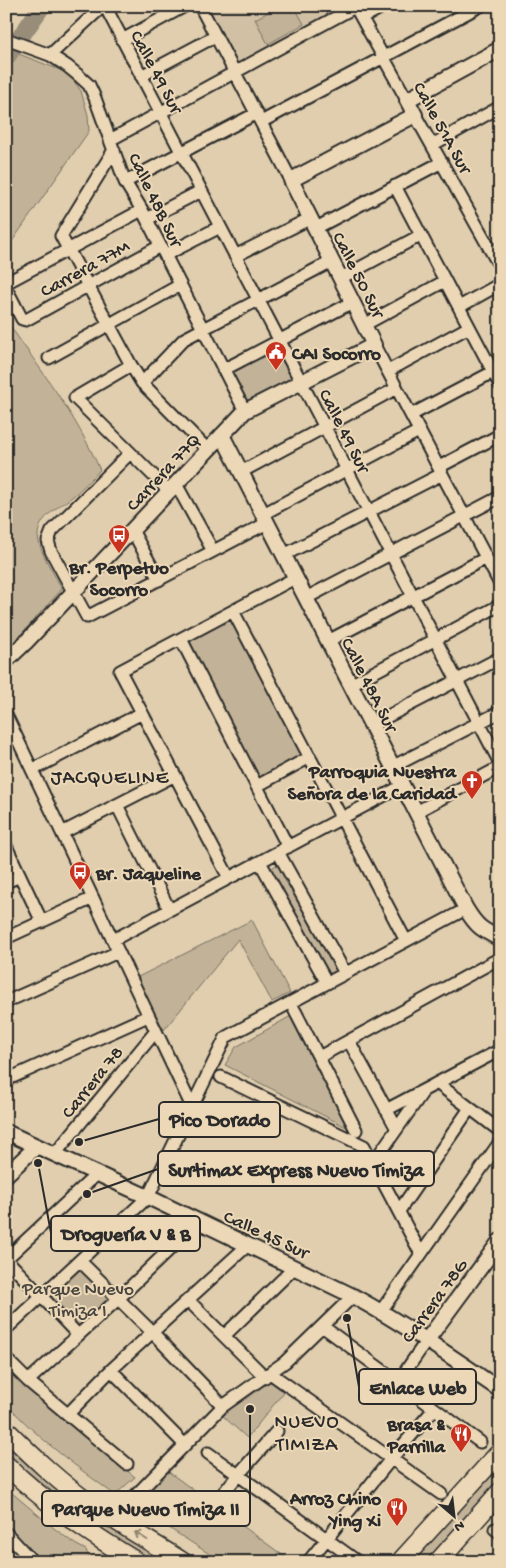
<svg xmlns="http://www.w3.org/2000/svg" width="506" height="1568" font-family="'Gochi Hand',sans-serif">
	<rect width="100%" height="100%" fill="#e0ceae"/>
	<filter id="ink" filterUnits="userSpaceOnUse"><feTurbulence type="fractalNoise" baseFrequency=".02" numOctaves="2"/><feDisplacementMap in="SourceGraphic" scale="10" xChannelSelector="R" yChannelSelector="G"/><feConvolveMatrix kernelMatrix="1 2 1 2 8 2 1 2 1" color-interpolation-filters="sRGB"/></filter>
	<g filter="url(#ink)">
		<path fill="#d1c0a3" d="M207 6H343V7L237 64Z"/>
		<path fill="#c2b398" stroke="#766f62" d="M280 6H294L304 24 268 44 255 19Z
			M6 49 68 73 81 91 88 115 89 131 6 250Z
			M6 320C39 368 77 416 100 470 91 479 82 489 72 497 59 507 38 517 38 536 39 552 55 575 62 589L13 643 6 648Z
			M276 349 292 380 248 403 232 372Z
			M231 618 303 755 257 779 186 641Z
			M280 863 339 970 326 977 268 870Z
			M252 920 290 993 272 1002 238 939 164 1030 136 978Z
			M291 1016 350 1129 225 1065 236 1047Z
			M79 1267 109 1300 77 1329 47 1296Z
			M6 1368 82 1434 135 1477 115 1495C77 1467 38 1439 6 1403Z
			M269 1381 284 1392 247 1438 223 1416 235 1402Z
			M6 1441 169 1562H154L81 1516 6 1453Z
			M500 1461V1479L427 1562H410Z
			M166 1470 292 1562H222L136 1507Z
			M6 1488 55 1529 75 1544 86 1550 91 1562H42L6 1523Z"/>
		<g fill="none" stroke-linecap="round" stroke-linejoin="round">
			<path stroke="#988d79" stroke-width="18" d="M6 58 42 6"/>
			<g stroke="#2b2b2b" stroke-width="15">
				<path id="minor" d="M105 6 500 763
					M200 6 291 180
					M355 6 407 100
					M362 18 384 6
					M6 39 50 55 67 66 78 75 89 85 95 98 125 182 142 210 245 411
					M122 40 185 6
					M50 55 103 6
					M141 76 216 36
					M415 115 500 267
					M261 122 480 6
					M110 140 355 7
					M432 145 500 107
					M114 150 61 236 131 365 142 383 208 450
					M125 182 257 113
					M395 186 500 385
					M147 219 201 191
					M316 228 442 162
					M165 255 220 227
					M235 256 311 218
					M341 278 421 235
					M6 283 142 210
					M6 288 22 319 26 320 160 246
					M459 307 500 284
					M364 325 445 281
					M374 345 500 584
					M49 358 180 285
					M131 365 75 398 169 491
					M223 370 353 302
					M388 371 469 327
					M142 383 184 339 332 261
					M411 415 493 372
					M130 453 52 531 48 541 51 551 87 617 267 523
					M439 467 500 435
					M241 472 397 388
					M176 484 213 551
					M263 514 419 431
					M132 530 159 580
					M284 555 442 474
					M306 598 500 497
					M233 611 406 941
					M181 639 288 847
					M328 641 486 558
					M350 685 500 605
					M6 715 192 1107
					M371 725 500 658
					M392 767 500 712
					M32 770 142 713
					M257 786 310 757
					M117 805 169 909
					M416 812 500 767
					M62 833 175 775
					M6 846 42 922
					M278 852 345 973
					M260 862 327 983
					M229 878 120 671 295 578
					M6 882 20 876
					M6 938 93 898
					M113 940 402 786
					M6 1002 118 952
					M295 1011 356 1130
					M349 1041 397 1129
					M319 1057 500 958
					M221 1077 364 1146 421 1254
					M6 1080 148 1016
					M437 1083 500 1131
					M386 1110 500 1050
					M55 1154 156 1031
					M373 1163 422 1093
					M399 1211 470 1108
					M6 1259 97 1174
					M6 1259 78 1335
					M80 1261 153 1333 223 1406
					M188 1300 265 1377
					M381 1311 500 1142
					M322 1326 480 1442
					M6 1329 148 1197 226 1037 466 909
					M224 1336 295 1267
					M6 1359 28 1381 127 1464
					M111 1370 185 1445
					M270 1373 441 1494
					M28 1381 118 1299 199 1221
					M398 1382 427 1340
					M68 1414 111 1370 248 1245
					M208 1453 358 1562
					M134 1497 223 1406 285 1362 353 1296
					M217 1501 238 1475 277 1431
					M495 1529 500 1533
					M6 1533 33 1562
					M308 1562 391 1459 434 1409"/>
			</g>
			<g stroke="#2b2b2b" stroke-width="18">
				<path id="tertiary" d="M222 435 466 909C477 927 481 929 500 939
					M6 661 26 642 245 411 374 345 291 180 415 115 407 100 500 49
					M6 1132 148 1197 353 1296C404 1324 452 1357 500 1390
					M6 1175 37 1146
					M427 1340 500 1241"/>
			</g>
			<g stroke="#2b2b2b" stroke-width="21">
				<path id="primary" d="M6 1430C33 1457 61 1484 92 1505 121 1525 153 1543 183 1562
					M6 1465C46 1504 89 1533 137 1562
					M400 1562 500 1452
					M438 1562 500 1492"/>
			</g>
			<use href="#minor" stroke="#ecd8b6" stroke-width="11"/>
			<use href="#tertiary" stroke="#ecd8b6" stroke-width="14"/>
			<use href="#primary" stroke="#ecd8b6" stroke-width="18"/>
		</g>
		<defs><path id="oneway-shaft" d="M-6 0H5M1.5-3L5.5 0L1.5 3" fill="none" stroke-width="1.6" stroke-linecap="round" stroke-linejoin="round" transform="scale(1.25)"/></defs>
		<use stroke="#8c8270" href="#oneway-shaft" transform="translate(141 1536) rotate(-148)"/>
	</g>
	<defs>
		<g id="civic-pin" transform="scale(1.125)"><path d="M0 17L-7.5 6A9.5 9.5 0 1 1 7.5 6Z" fill="#c8321e" stroke="#ecd8b6"/><path d="M-.6-6.5H3V-4.5H.6V-3L4-1V1h2V6H-6V1h2V-1L-.6-3ZM-1.2 2.5V6h2.4V2.5Z" fill="#fff"/></g>
		<g id="bus-pin" transform="scale(1.125)"><path d="M0 17L-7.5 6A9.5 9.5 0 1 1 7.5 6Z" fill="#c8321e" stroke="#ecd8b6"/><path d="M-5-6H5V4H4V6H2V4H-2V6H-4V4H-5ZM-3.5-4V0h7V-4ZM-3.5 1.2v1.5H-2V1.2ZM2 1.2v1.5H3.5V1.2Z" fill="#fff"/></g>
		<g id="church-pin" transform="scale(1.125)"><path d="M0 17L-7.5 6A9.5 9.5 0 1 1 7.5 6Z" fill="#c8321e" stroke="#ecd8b6"/><path d="M-1.2-6h2.4v3.5h3.3v2.4h-3.3V6h-2.4V-.1h-3.3v-2.4h3.3Z" fill="#fff"/></g>
		<g id="restaurant-pin" transform="scale(1.125)"><path d="M0 17L-7.5 6A9.5 9.5 0 1 1 7.5 6Z" fill="#c8321e" stroke="#ecd8b6"/><path d="M-5-6h1v4h1v-4h1v4h1v-4h1v5L-1.5 .5V6h-2V.5L-5-1ZM5-6V6H3V1.5H1.5Q1.5-4 5-6Z" fill="#fff"/></g>
	</defs>
	<g fill-rule="evenodd">
		<use href="#civic-pin" x="276" y="352"/>
		<use href="#bus-pin" x="119" y="535"/>
		<use href="#church-pin" x="472" y="781"/>
		<use href="#bus-pin" x="80" y="872"/>
		<use href="#restaurant-pin" x="461" y="1434"/>
		<use href="#restaurant-pin" x="397" y="1508"/>
	</g>
	<g text-anchor="middle" stroke-width="4" stroke-linejoin="round" paint-order="stroke">
		<g font-size="19" fill="#2b2b2b" stroke="#ecd8b6">
			<text transform="translate(158 71) rotate(62)" y="7">Calle 49 Sur</text>
			<text transform="translate(444 127) rotate(61)" y="7">Calle 51A Sur</text>
			<text transform="translate(157 199) rotate(64)" y="7">Calle 48B Sur</text>
			<text transform="translate(84 267) rotate(-29)" y="7">Carrera 77M</text>
			<text transform="translate(360 274) rotate(63)" y="7">Calle 50 Sur</text>
			<text transform="translate(346 430) rotate(63)" y="7">Calle 49 Sur</text>
			<text transform="translate(162 471) rotate(-47)" y="7">Carrera 77Q</text>
			<text transform="translate(371 684) rotate(63)" y="7">Calle 48A Sur</text>
			<text transform="translate(91 1081) rotate(-51)" y="7">Carrera 78</text>
			<text transform="translate(267 1233) rotate(25)" y="7">Calle 45 Sur</text>
			<text transform="translate(433 1300) rotate(-54)" y="7">Carrera 78G</text>
		</g>
		<g font-size="19" font-weight="bold" fill="#2b2b2b" stroke="#ecd8b6" text-anchor="end">
			<text x="292" y="359" text-anchor="start">CAI Socorro</text>
			<text x="119" y="573" text-anchor="middle">Br. Perpetuo<tspan x="119" dy="22">Socorro</tspan></text>
			<text x="456" y="777">Parroquia Nuestra<tspan x="456" dy="22">Señora de la Caridad</tspan></text>
			<text x="96" y="879" text-anchor="start">Br. Jaqueline</text>
			<text x="445" y="1430">Brasa &amp;<tspan x="445" dy="22">Parrilla</tspan></text>
			<text x="381" y="1504">Arroz Chino<tspan x="381" dy="22">Ying Xi</tspan></text>
		</g>
		<g font-size="19" fill="#494641" stroke="#ecd8b6">
			<text x="78" y="1294">Parque Nuevo<tspan x="78" dy="22">Timiza I</tspan></text>
		</g>
		<g font-size="20" letter-spacing="1" fill="#2b2b2b" stroke="#ecd8b6">
			<text x="110" y="783">JACQUELINE</text>
			<text x="307" y="1427">NUEVO<tspan x="307" dy="23">TIMIZA</tspan></text>
		</g>
	</g>
	<path fill="none" stroke="#2b2b2b" stroke-width="2" d="M79 1142L159 1119M87 1194L158 1169M38 1163L51 1233M347 1318L359 1387M250 1409L250 1508"/>
	<g fill="#2b2b2b" stroke="#ecd8b6" stroke-width="2">
		<circle cx="79" cy="1142" r="5"/>
		<circle cx="87" cy="1194" r="5"/>
		<circle cx="38" cy="1163" r="5"/>
		<circle cx="347" cy="1318" r="5"/>
		<circle cx="250" cy="1409" r="5"/>
	</g>
	<g fill="#ecd8b6" stroke="#2b2b2b" stroke-width="2">
		<rect x="159" y="1102" width="121" height="35" rx="5"/>
		<rect x="158" y="1151" width="276" height="35" rx="5"/>
		<rect x="51" y="1216" width="149" height="35" rx="5"/>
		<rect x="359" y="1369" width="117" height="35" rx="5"/>
		<rect x="42" y="1491" width="208" height="35" rx="5"/>
	</g>
	<g font-size="20" text-anchor="middle" font-weight="bold" fill="#2b2b2b">
		<text x="220" y="1126">Pico Dorado</text>
		<text x="296" y="1176">Surtimax Express Nuevo Timiza</text>
		<text x="126" y="1240">Droguería V &amp; B</text>
		<text x="418" y="1394">Enlace Web</text>
		<text x="146" y="1515">Parque Nuevo Timiza II</text>
	</g>
	<rect width="506" height="1568" fill="none" stroke="#ecd8b6" stroke-width="25"/>
	<rect x="12" y="12" width="481" height="1543" fill="none" stroke="#2b2b2b" stroke-width="2" filter="url(#ink)"/>
	<g transform="translate(454 1516) rotate(152)" stroke="#ecd8b6" stroke-width="4" paint-order="stroke">
	<path d="M0-4L9 19L0 12L-9 19Z" fill="#2b2b2b"/>
	<text y="-8" font-size="14" font-weight="bold" text-anchor="middle" fill="#2b2b2b">N</text>
	</g>
</svg>
